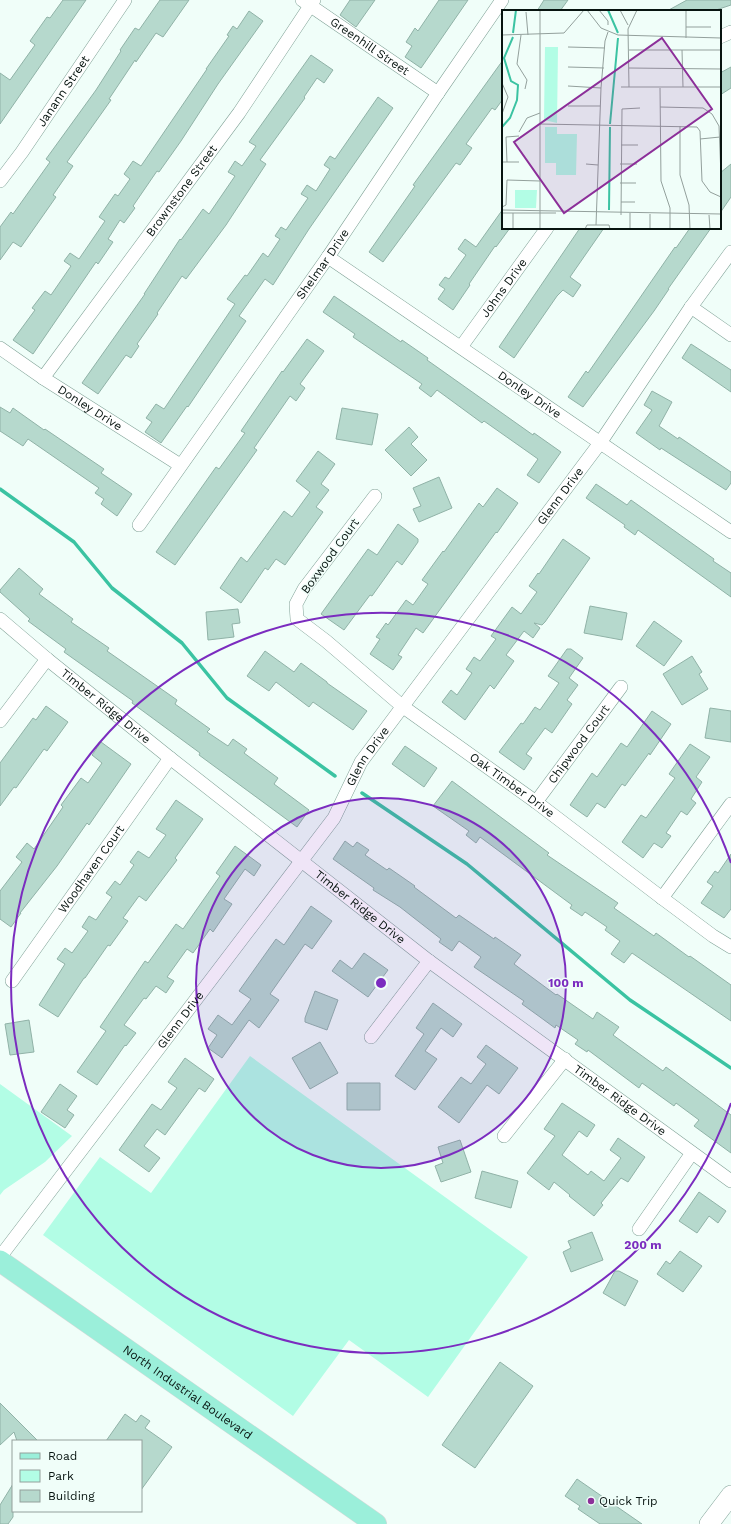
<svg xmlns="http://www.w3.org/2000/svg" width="731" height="1524" font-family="'Work Sans',sans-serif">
	<rect width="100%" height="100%" fill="#f0fef9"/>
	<path fill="#b2fde5" d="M250 1056 528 1257 428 1397 349 1340 293 1416 43 1235 100 1157 151 1193Z
		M0 1084 72 1136 45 1162 4 1190 0 1195Z"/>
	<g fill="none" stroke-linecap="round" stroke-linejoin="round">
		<path stroke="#3bc3a2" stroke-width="3.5" d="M0 489 74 542 112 588 182 643 227 698 335 776
			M362 793 467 864 630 1000 731 1068"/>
	</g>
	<path fill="#b6d9cd" stroke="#90b2a7" d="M63 0H86L0 124V73L10 80 35 45 30 41 47 17 50 18Z
		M160 0H189L163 37 156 33 136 62 135 60 109 99 111 100 67 162 73 166 53 195 56 197 21 247 13 242 0 260V227L11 212 13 214 50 162 46 159 96 90 121 51 120 50 135 28 139 30Z
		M350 0H375L356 27 340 15Z
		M439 0H468L421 68 405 57 412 46 406 42 415 28 418 31Z
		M544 0H568L560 11H537Z
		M687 0H731V5L713 11H667Z
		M249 11 263 21 218 84 181 141 159 172 157 171 133 206 135 208 124 223 120 220 108 239 113 242 98 264 96 262 33 354 13 340 35 310 32 308 45 291 51 295 71 266 64 261 70 253 79 259 105 221 99 217 115 194 118 196 130 179 124 174 133 161 141 166 207 69H206L229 36 227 35 233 26 237 29Z
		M311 55 333 70 324 83 317 78 304 97 305 98 260 160 266 164 226 225 186 279 182 276 157 313 158 314 137 344 139 346 131 358 126 355 98 394 82 383 145 294H144L180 239 181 240 203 209 209 214 235 176 228 172 235 161 242 166 256 146 249 142Z
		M503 60V99L495 110 492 108 466 144 472 148 460 165 456 163 383 262 369 252 415 186 413 185Z
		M731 67V88L720 95V73Z
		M378 97 393 108 309 229 273 285 265 279 239 316 246 321 188 407 187 406 161 443 145 432 152 422 146 418 156 404 164 409 235 304 227 299 245 275 247 276 263 253 268 257 280 239 275 236 281 227 286 230 308 198 301 194 307 185 316 191 330 169 324 165 330 156 335 159Z
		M731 164V197L720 213V173Z
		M503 209V228H510L496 247 495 246 469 284 470 285 453 310 438 299 445 289 439 285 445 277 449 279 466 255 458 249 465 239 476 247Z
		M580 228H604L570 277 581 285 573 297 563 290 557 296 514 358 499 347Z
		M690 228H711L668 289H669L654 311 583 407 568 397 586 371 588 373 675 247 676 248Z
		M334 296 401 342 402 340 428 358 427 360 533 435 534 433 561 452 539 483 527 475 538 459 484 421 482 423 437 390 431 397 419 388 422 384 353 337 355 334 323 312Z
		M307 339 324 351 300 384 305 388 296 401 290 396 254 448 257 450 175 565 156 552 216 467 219 469 245 433 241 431 282 371 283 372Z
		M691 344 731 370V392L682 358Z
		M652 391 672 402 659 426 678 439 679 437 731 472V483L726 490 661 448 660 450 636 433 652 410 644 405Z
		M0 407 10 413 13 408 44 430 45 429 104 469 101 473 132 494 117 516 101 504 104 499 95 493 99 488 28 439 23 446 0 431Z
		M342 408 378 414 372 445 336 439Z
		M409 427 418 437 411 444 427 460 411 476 385 450Z
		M318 451 335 464 321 484 329 490 316 507 323 512 285 565 276 559 268 570 265 568 241 603 220 588 241 557 247 562 284 511 292 517 310 492 296 481Z
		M439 477 452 508 419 522 413 509 421 506 413 488Z
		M596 484 627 505 631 500 714 559 713 561 731 573V597L638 530 635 535 624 527 625 525 586 498Z
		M497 488 518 503 497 533 496 532 423 633 416 628 398 655 402 657 393 670 370 654 380 639 376 637 386 623 388 625 406 600 413 605 428 584 422 580 443 551 444 552 479 503 483 507Z
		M398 524 418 539V542L402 565 397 561 372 596 370 595 344 630 321 614 368 549 377 555Z
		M563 539 590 558 545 622 542 625 534 623 540 628 533 638 524 631 506 655 514 661 494 689 490 685 465 720 442 702 451 690 457 695 472 673 466 669 474 657 480 661 496 639 491 636 512 607 521 614 537 592 529 586 538 573 539 574Z
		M19 568 43 589 39 594 73 619 71 622 109 648 107 651 177 700 175 704 210 729 207 732 228 746 233 739 247 749 244 753 278 778 274 784 309 810 297 827 199 755 200 753 132 703 133 701 64 652 66 649 28 621 30 619 0 592V590Z
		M590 606 627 613 622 640 584 633Z
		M238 609 240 623 232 624 234 637 208 640 206 612Z
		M654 621 682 641 664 666 636 646Z
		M567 649H571L583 658 569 678 578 685 567 700 572 704 552 733 545 728 526 754 532 758 524 770 499 752 521 723 523 724 535 707 540 710 559 683 548 676Z
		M265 651 294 672 301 663 327 682V683L367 711 353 730 313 702 309 707 276 682 269 691 247 676Z
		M692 656 702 672 699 674 708 689 682 705 663 674Z
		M46 706 68 722 47 751 44 749 16 788 14 787 0 806V763L33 718 36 720Z
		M710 708 731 711V742L705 738Z
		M652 711 671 724 650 755 649 753 625 786 622 784 605 808 597 803 587 817 570 805 592 773 597 777 621 743 627 747Z
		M101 742 131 764 89 825 87 823 57 866 20 913H21L11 927 0 919V891L22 862 16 857 27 843 34 849 63 807 61 805 81 778 88 783 102 763 92 755Z
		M690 744 710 757 696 777 702 782 691 799 696 803 687 815 681 811 666 833 671 836 662 848 654 843 643 858 622 842 641 815 646 818 675 778 669 774Z
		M405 746 437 768 424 787 392 764Z
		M452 781 549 853 547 855 618 903 614 908 654 936 656 933 689 957 690 956 731 985V1021L632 953 624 963 611 954 620 941 605 930 607 927 585 912 582 916 570 908 572 905 480 837 476 843 466 835 469 831 433 806Z
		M176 800 203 819 175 858 177 860 146 901 139 896 123 918 128 921 110 946 108 945 85 978H84L58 1017 39 1005 65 964 57 959 65 948 72 953 88 931 82 927 89 916 96 920 112 897 106 893 115 881 120 885 134 865 130 862 138 851 149 858 166 835 156 829Z
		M345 841 353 847 357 842 369 850 365 855 387 870 389 868 415 886 414 887 456 918 459 915 494 939 495 937 521 955 514 964 556 995 557 994 593 1019 597 1012 619 1027 613 1035 663 1071 666 1067 731 1115V1153L694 1126 699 1120 676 1103 674 1106 642 1083 639 1088 588 1050 587 1052 575 1044 578 1040 556 1025 555 1028 540 1017 522 1004 524 1001 474 967 481 957 459 941 452 951 439 942 441 939 400 907 373 890 374 888 333 859Z
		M235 846 261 865 254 876 245 869 224 899 232 904 213 932 210 929 193 953 187 949 167 977 174 981 166 993 156 986 146 999 144 998 124 1025 136 1033 126 1046 125 1045 97 1085 77 1072 106 1031 100 1027 145 961 148 963 176 924 183 929 220 876 216 873Z
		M731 854V909L724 918 701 903 713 886 707 882 715 871 718 873Z
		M311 906 332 921 312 949 305 944 270 994 279 1000 259 1028 249 1020 222 1058 208 1048 217 1035 208 1029 218 1015 232 1025 251 999 239 991 276 939 284 945Z
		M364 953 388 970 368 997 332 971 340 960 352 969Z
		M315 991 338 1000 327 1030 305 1022V1018Z
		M433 1003 462 1024 453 1037 441 1028 425 1051 437 1059 415 1090 395 1076 424 1034 416 1028Z
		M29 1020 34 1052 10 1055 5 1024Z
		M320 1042 338 1073 310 1089 292 1058Z
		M486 1045 518 1068 499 1094 487 1085 459 1123 438 1107 461 1077 471 1084 486 1064 477 1057Z
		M185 1058 214 1079 205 1092 199 1088 165 1135 157 1129 144 1146 160 1158 149 1172 119 1150 152 1104 161 1110 177 1088 168 1082Z
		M347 1083H380V1110H347Z
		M60 1084 77 1096 67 1110 74 1115 65 1128 41 1112Z
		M562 1103 595 1125 587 1137 579 1131 562 1155 588 1175 591 1171 604 1181 621 1158 610 1150 618 1138 645 1157 628 1182 621 1178 601 1203 603 1205 594 1216 569 1196 570 1195 554 1182 549 1190 527 1173 555 1136 544 1129Z
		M460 1140 471 1172 441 1182 435 1166 443 1163 438 1147Z
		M482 1171 518 1181 511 1208 475 1198Z
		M699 1192 726 1211 718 1223 709 1216 697 1233 679 1221Z
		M592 1232 603 1260 571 1272 563 1252 571 1248 568 1241Z
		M680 1251 702 1266 683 1292 657 1274 666 1261 670 1264Z
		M615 1271H619L638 1281 625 1306 603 1293Z
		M500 1362 533 1386 475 1468 442 1445Z
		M0 1403 38 1441H17L14 1432 0 1445Z
		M125 1414 136 1422 141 1415 150 1421 145 1428 172 1447 141 1490V1441H106Z
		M577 1479 642 1524H600L578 1509 580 1506 565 1496Z
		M13 1484V1517L8 1524H0V1505Z"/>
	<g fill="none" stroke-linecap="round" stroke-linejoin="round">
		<g stroke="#80a297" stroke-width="14">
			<g id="minor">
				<path id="s1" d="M302 0 438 93"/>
				<path d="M720 37 731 32"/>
				<path id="s2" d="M0 181 22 152 125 0"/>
				<path id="s3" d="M328 257 731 532"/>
				<path d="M691 307 731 335"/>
				<path id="s4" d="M461 347 547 228"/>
				<path id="s5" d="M0 348 43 378 180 465"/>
				<path id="s6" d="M43 378 239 113 314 0"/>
				<path id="s7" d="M375 496 304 589 296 604 297 619 326 641 402 706 536 802 662 898 713 936 731 947"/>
				<path id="s8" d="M139 525 328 257 438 93 502 0"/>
				<path id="s9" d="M0 619 47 659 170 758 429 961 731 1181"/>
				<path d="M0 721 47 659"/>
				<path id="s10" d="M536 802 621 687"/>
				<path d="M662 898 731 804"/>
				<path id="s11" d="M12 981 170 758"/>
				<path d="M371 1037 429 961"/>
				<path d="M504 1136 565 1059"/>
				<path d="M639 1229 692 1153"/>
				<path id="s12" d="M0 1257 334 818 361 762 600 443 691 307 731 252"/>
			</g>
		</g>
		<g stroke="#80a297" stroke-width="20">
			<path id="secondary" d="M709 1524 731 1495"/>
		</g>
		<g stroke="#d7d9d9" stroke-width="22">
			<g id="primary">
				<path id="s13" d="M0 1261 376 1524"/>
			</g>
		</g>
		<use href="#minor" stroke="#fff" stroke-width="13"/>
		<use href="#secondary" stroke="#fff" stroke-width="19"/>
		<use href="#primary" stroke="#9befda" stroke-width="21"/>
	</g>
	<circle cx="381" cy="983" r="185" fill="#7b2cbf" fill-opacity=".12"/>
	<g fill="none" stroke="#7b2cbf" stroke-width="2">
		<circle cx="381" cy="983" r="185"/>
		<path d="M731 1103A370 370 0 1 1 731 863"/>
	</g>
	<circle fill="#8c2f99" stroke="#f0fef9" stroke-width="1.5" cx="591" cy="1501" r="4"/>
	<g text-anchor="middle" stroke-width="3" stroke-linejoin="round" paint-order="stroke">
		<g font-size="12" fill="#071410" stroke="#f0fef9">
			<text dy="4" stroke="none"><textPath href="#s1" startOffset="82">Greenhill Street</textPath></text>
			<text dy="4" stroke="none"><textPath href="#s2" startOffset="110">Janann Street</textPath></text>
			<text dy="4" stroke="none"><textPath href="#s6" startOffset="233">Brownstone Street</textPath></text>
			<text dy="4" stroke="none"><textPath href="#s8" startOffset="319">Shelmar Drive</textPath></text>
			<text dy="4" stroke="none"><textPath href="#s4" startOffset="73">Johns Drive</textPath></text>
			<text dy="4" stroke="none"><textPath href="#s3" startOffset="244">Donley Drive</textPath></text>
			<text dy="4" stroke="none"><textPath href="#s5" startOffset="108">Donley Drive</textPath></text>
			<text dy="4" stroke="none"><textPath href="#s12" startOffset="946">Glenn Drive</textPath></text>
			<text transform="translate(330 556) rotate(-54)" y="4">Boxwood Court</text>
			<text dy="4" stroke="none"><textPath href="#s9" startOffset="137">Timber Ridge Drive</textPath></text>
			<text dy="4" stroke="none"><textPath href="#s10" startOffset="72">Chipwood Court</textPath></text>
			<text dy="4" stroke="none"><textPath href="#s12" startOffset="622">Glenn Drive</textPath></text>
			<text dy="4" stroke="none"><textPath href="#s7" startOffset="421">Oak Timber Drive</textPath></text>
			<text dy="4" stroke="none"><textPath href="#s11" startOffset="137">Woodhaven Court</textPath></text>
			<text dy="4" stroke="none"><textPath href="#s9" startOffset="461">Timber Ridge Drive</textPath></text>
			<text dy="4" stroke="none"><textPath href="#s12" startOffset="298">Glenn Drive</textPath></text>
			<text dy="4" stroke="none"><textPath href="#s9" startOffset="785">Timber Ridge Drive</textPath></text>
			<text dy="4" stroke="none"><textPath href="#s13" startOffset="229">North Industrial Boulevard</textPath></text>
		</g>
		<g font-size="12" fill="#071410" stroke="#f0fef9" text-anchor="start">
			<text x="599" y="1505">Quick Trip</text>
		</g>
	</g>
	<g transform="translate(502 10)">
		<rect width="219" height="219" fill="#f0fef9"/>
		<path d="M43 37H56L55 113 42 110ZM43 117H55V124H75L74 165H54V153H43ZM13 180H35L34 198H13Z" fill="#b2fde5"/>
		<path fill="none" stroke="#3bc3a2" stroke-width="2" d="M106 0 116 23M11 23 14 0M108 114 116 28M0 117 8 108 15 90 16 75 9 71 2 48 11 27M107 200 108 117"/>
		<path fill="none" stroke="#93a09c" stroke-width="1" d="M85 0 99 18 116 25 219 28M97 0 106 11V15M118 0 126 15M184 0V28M24 2 26 25M184 17H209M0 25 62 23 82 0M19 25 15 54 25 70 23 79M66 37 103 38M127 40H219M180 40 181 77M66 57 102 58M127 58 219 59M0 73 6 87 0 104M66 76 99 78M119 77H219M127 77 126 19 135 0M158 78 159 171 168 198V219M66 96H98M158 97 201 98 210 104 217 116 219 166M38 114 195 117 198 121 200 171 208 182 219 187M178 116V165L187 195 188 219M17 122 25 108 38 103M198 129 218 127M119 135H136M0 152H17M5 152 4 127 17 126M84 154 96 155M118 154H135M118 173H134M119 192H133M0 197 4 195 5 170 38 171M0 200 219 204M0 203H54M11 203V219M148 204V219M119 205 120 99 138 98M207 205 208 219M94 215 99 78 103 31 106 22M38 219V0M83 219 85 215H107L108 219M128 219V203"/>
		<path fill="#8c2f99" fill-opacity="0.15" stroke="#8c2f99" stroke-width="2" d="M160 28 210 99 62 203 12 132Z"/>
		<rect width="219" height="219" fill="none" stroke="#071410" stroke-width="2"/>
	</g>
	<circle cx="381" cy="983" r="6" fill="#7b2cbf" stroke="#f0fef9" stroke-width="2"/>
	<g font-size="12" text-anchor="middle" font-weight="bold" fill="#7b2cbf" stroke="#f0fef9" stroke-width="3" stroke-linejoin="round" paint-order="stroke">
		<text x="566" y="987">100 m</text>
		<text x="643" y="1249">200 m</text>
	</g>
	<rect x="12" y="1440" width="130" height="72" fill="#f0fef9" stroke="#93a09c"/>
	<rect x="20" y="1453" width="20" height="6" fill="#9befda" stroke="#93a09c"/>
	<text x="48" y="1460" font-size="12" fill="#071410">Road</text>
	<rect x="20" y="1470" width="20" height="12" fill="#b2fde5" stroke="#93a09c"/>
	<text x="48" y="1480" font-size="12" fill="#071410">Park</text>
	<rect x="20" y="1490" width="20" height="12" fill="#b6d9cd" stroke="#93a09c"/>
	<text x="48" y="1500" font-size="12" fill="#071410">Building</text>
</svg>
